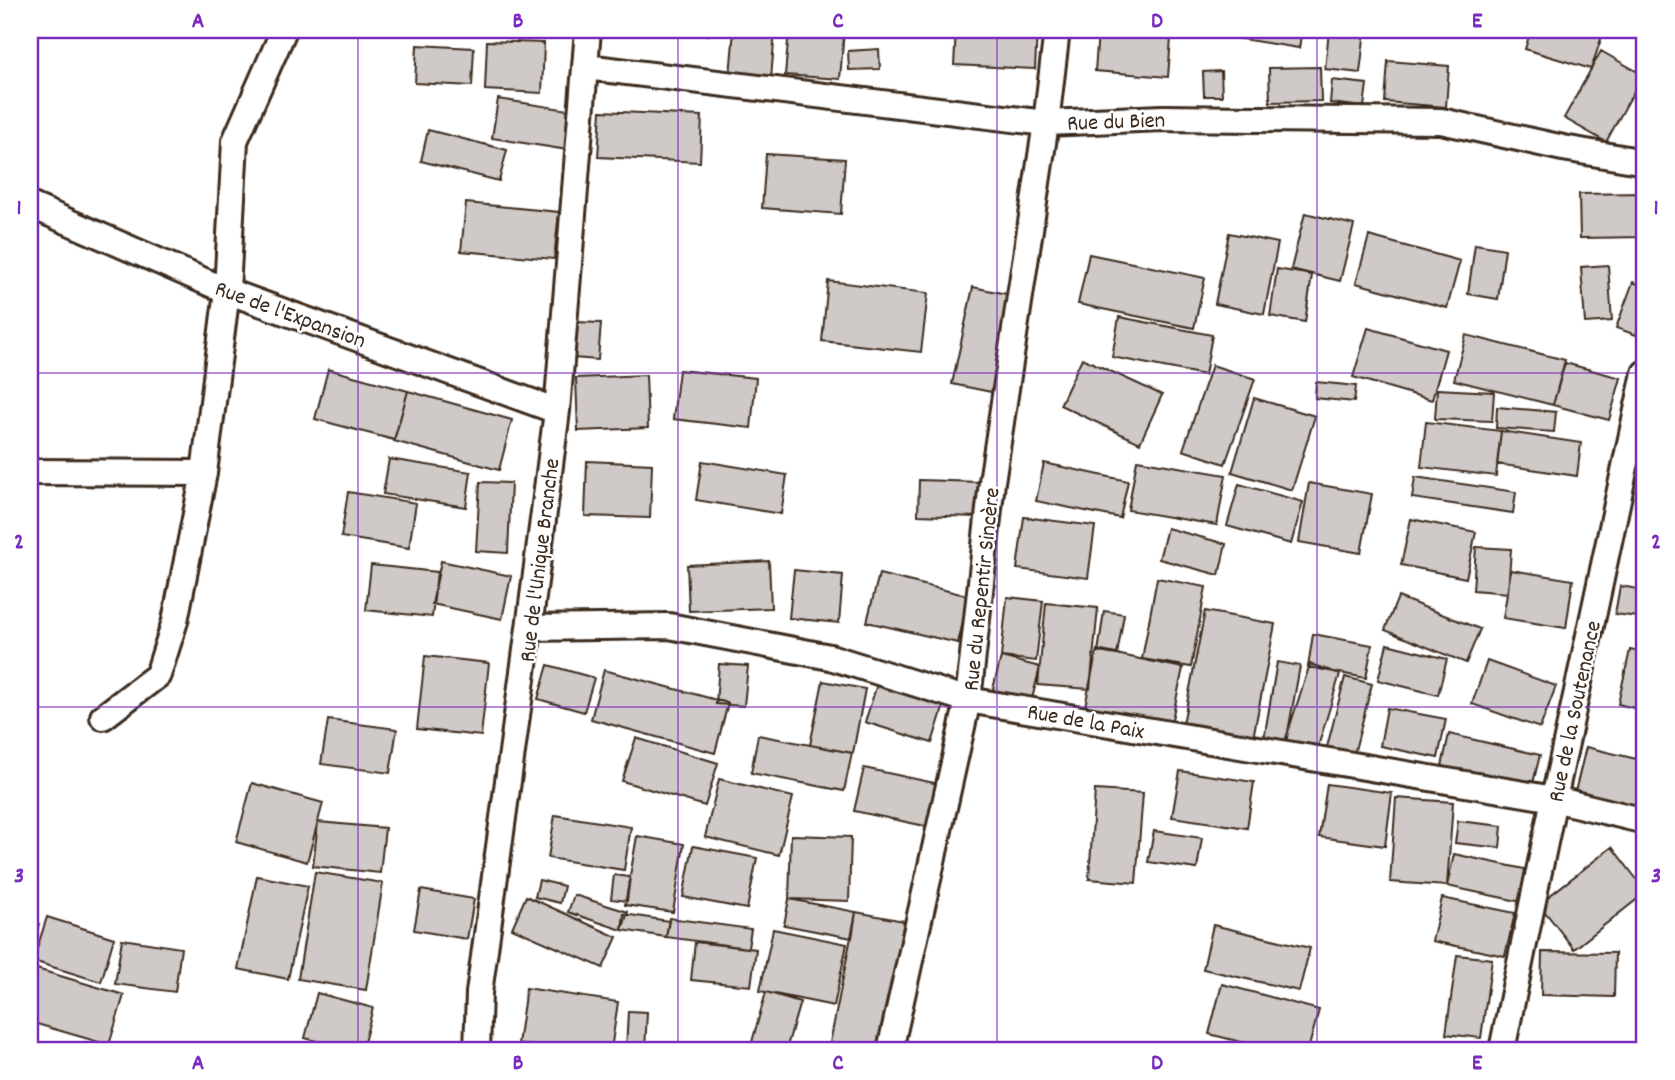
<svg xmlns="http://www.w3.org/2000/svg" width="1675" height="1080" font-family="Dekko,sans-serif">
	<rect width="100%" height="100%" fill="#fff"/>
	<filter id="ink" filterUnits="userSpaceOnUse"><feTurbulence type="fractalNoise" baseFrequency=".0143" numOctaves="2"/><feDisplacementMap in="SourceGraphic" scale="14" xChannelSelector="R" yChannelSelector="G"/><feConvolveMatrix kernelMatrix="1 2 1 2 8 2 1 2 1" color-interpolation-filters="sRGB"/></filter>
	<g filter="url(#ink)">
		<path fill="#cfcac7" stroke="#3b2a1e" stroke-width="2" d="M618 30H661V34Z
			M673 30H710L709 35Z
			M734 30H775L771 79 730 75Z
			M789 30H844L840 79 785 75Z
			M956 30H1037L1035 69 954 65Z
			M1154 30H1203V36L1154 35Z
			M1236 30H1302L1299 48 1235 38Z
			M1329 30H1365L1360 73 1325 69Z
			M1531 30H1604L1591 69 1525 49Z
			M1098 32 1171 38 1168 77 1095 71Z
			M487 41 544 43 542 93 485 90Z
			M417 45 474 48 472 86 415 83Z
			M879 49 880 69 849 70 848 51Z
			M1601 51 1643 75 1606 142 1564 118Z
			M1388 61 1449 66 1446 107 1385 102Z
			M1320 67 1321 101 1270 102 1269 68Z
			M1221 71 1222 96H1204L1203 72Z
			M1332 80 1367 84 1364 107 1330 103Z
			M1645 80V95L1638 89Z
			M498 99 575 111 568 150 492 138Z
			M601 111 702 116 700 162 598 157Z
			M428 130 507 150 499 181 421 161Z
			M766 154 845 159 841 214 762 208Z
			M1645 193V237L1580 238 1579 194Z
			M466 203 559 212 554 259 461 251Z
			M1305 213 1354 225 1340 281 1291 269Z
			M1229 233 1278 243 1264 314 1215 304Z
			M1369 236 1460 261 1447 308 1356 283Z
			M1475 244 1505 249 1498 299 1468 294Z
			M1089 254 1205 278 1194 328 1078 304Z
			M1608 265 1612 321 1585 323 1581 267Z
			M1277 269 1312 275 1305 322 1270 316Z
			M828 281 928 293 921 352 822 341Z
			M1633 282 1645 287V309L1636 335 1616 328Z
			M973 287 1021 297 1001 394 952 384Z
			M1119 317 1212 335 1205 375 1112 357Z
			M575 322 601 323 598 360 573 358Z
			M1368 328 1446 350 1432 400 1353 377Z
			M1466 335 1565 360 1553 405 1454 380Z
			M1082 358 1162 395 1140 443 1060 405Z
			M1565 363 1621 378 1609 420 1553 405Z
			M1212 365 1255 379 1225 464 1183 450Z
			M328 369 408 391 394 440 315 419Z
			M679 370 756 378 751 428 673 419Z
			M646 375 648 428 578 431 576 378Z
			M1316 382 1356 386 1354 402 1315 398Z
			M1437 389 1494 392 1492 421 1435 419Z
			M408 391 512 420 499 470 394 441Z
			M1254 398 1315 416 1292 490 1232 472Z
			M1497 407 1556 412 1554 432 1496 428Z
			M1426 422 1501 431 1496 476 1421 467Z
			M1501 431 1581 443 1577 476 1497 464Z
			M1642 451 1645 452V483L1634 480Z
			M389 459 471 472 466 507 383 494Z
			M1137 460 1226 475 1217 525 1128 510Z
			M587 461 652 464 650 518 585 516Z
			M702 461 787 475 781 514 696 500Z
			M1044 463 1128 481 1120 518 1036 501Z
			M1415 477 1516 492 1513 513 1412 498Z
			M919 480 979 482 978 517 918 515Z
			M480 482 511 483 508 553 476 551Z
			M1309 483 1372 494 1361 553 1299 542Z
			M1239 484 1303 502 1291 544 1227 526Z
			M348 492 416 503 409 548 341 537Z
			M1024 517 1095 526 1088 578 1017 569Z
			M1411 519 1476 532 1466 578 1401 565Z
			M1167 528 1226 544 1219 575 1159 559Z
			M1476 547 1511 549 1508 593 1473 590Z
			M441 561 511 576 502 619 432 604Z
			M769 561 771 608 689 611 687 565Z
			M371 565 437 572 432 617 366 610Z
			M794 570 843 575 839 623 789 618Z
			M1511 570 1573 580 1566 628 1503 618Z
			M879 574 969 596 958 643 867 622Z
			M1157 578 1206 587 1191 667 1142 659Z
			M1620 586 1645 590V618L1615 614Z
			M1007 597 1043 601 1036 661 1001 657Z
			M1398 597 1480 629 1466 663 1385 630Z
			M1046 603 1098 608 1090 689 1038 685Z
			M1104 611 1124 614 1117 655 1098 652Z
			M1205 611 1275 624 1253 738 1183 724Z
			M1313 634 1372 645 1366 678 1308 667Z
			M1387 644 1447 659 1438 695 1378 680Z
			M1097 650 1183 668 1171 724 1085 706Z
			M1630 650 1645 653V711L1618 704Z
			M425 656 489 663 481 736 417 729Z
			M1001 657 1040 667 1031 703 992 693Z
			M1487 661 1556 686 1540 728 1472 704Z
			M1277 662 1300 666 1286 743 1264 739Z
			M719 664 748 666 744 706 716 704Z
			M1310 664 1340 674 1317 750 1285 741Z
			M548 665 594 678 584 712 538 699Z
			M604 670 728 703 715 753 591 719Z
			M1345 677 1372 684 1353 758 1326 751Z
			M823 681 865 689 853 753 810 745Z
			M878 681 945 702 932 743 865 722Z
			M1387 708 1446 719 1438 758 1380 746Z
			M328 720 397 729 390 773 321 764Z
			M1449 734 1540 755 1532 787 1442 766Z
			M758 735 852 753 844 791 751 773Z
			M636 738 718 763 705 806 622 781Z
			M1586 747 1645 761 1644 809 1575 792Z
			M864 768 939 784 930 827 854 811Z
			M1180 771 1254 782 1247 828 1172 817Z
			M719 779 793 797 779 855 705 837Z
			M252 783 323 803 307 862 236 842Z
			M1327 784 1392 793 1385 846 1319 837Z
			M1095 790 1143 793 1136 883 1089 879Z
			M1396 798 1453 802 1447 886 1390 882Z
			M555 815 631 827 624 870 548 858Z
			M1458 821 1502 826 1500 848 1455 843Z
			M318 822 385 828 380 873 313 866Z
			M1154 831 1202 838 1197 869 1148 862Z
			M791 835 851 837 849 901 789 899Z
			M637 836 684 844 673 912 625 905Z
			M693 846 757 858 747 909 683 897Z
			M1612 847 1645 890V893L1574 949 1539 904Z
			M1454 854 1529 870 1522 902 1447 886Z
			M315 872 383 883 366 990 298 979Z
			M614 875 630 877 627 901 611 899Z
			M257 876 308 886 288 979 238 969Z
			M539 880 564 886 560 903 535 897Z
			M421 890 474 899 467 939 414 930Z
			M574 895 628 912 622 930 568 912Z
			M526 896 617 937 603 968 512 928Z
			M1442 898 1515 913 1505 956 1432 941Z
			M789 899 856 912 852 938 784 925Z
			M856 912 904 921 879 1050H867L830 1043Z
			M624 914 669 921 666 937 622 930Z
			M47 917 114 938 101 982 33 961Z
			M669 918 751 929 748 948 666 937Z
			M30 921 39 924 30 951Z
			M1213 925 1310 948 1299 991 1203 969Z
			M773 929 847 944 834 1006 760 991Z
			M122 939 181 948 175 992 115 984Z
			M695 942 756 949 751 986 691 980Z
			M1542 952 1615 953 1614 997 1541 995Z
			M1457 955 1492 959 1481 1038 1446 1034Z
			M30 967 124 995 109 1045 30 1022Z
			M1222 984 1319 1010 1308 1050H1273L1209 1034Z
			M526 988 618 1002 611 1050H563L518 1044Z
			M766 992 800 1002 786 1050H780L752 1042Z
			M317 993 373 1008 362 1050H350L305 1038Z
			M628 1011 647 1012 645 1050H626Z"/>
		<g fill="none" stroke-linecap="round" stroke-linejoin="round">
			<g stroke="#3b2a1e" stroke-width="30">
				<path id="minor" d="M586 67 1046 123 1162 118 1441 121 1563 148 1645 162
					M30 205 227 291 557 411
					M30 472 204 473
					M529 628 669 626 830 657 968 700 1554 799 1645 821
					M103 717 158 675 175 621 204 473 227 291 235 141 284 30
					M477 1050 479 993 529 628 557 411 588 30
					M890 1050 968 700 992 482 1046 123 1057 30
					M1502 1050 1554 799 1645 373"/>
			</g>
			<use href="#minor" stroke="#fff" stroke-width="24"/>
		</g>
	</g>
	<path fill="none" stroke="#7b2cbf" stroke-width="2" stroke-opacity="0.55" d="M358 30V1050M678 30V1050M997 30V1050M1317 30V1050M30 373H1645M30 707H1645"/>
	<g text-anchor="middle" stroke-width="5" stroke-linejoin="round" paint-order="stroke">
		<g font-size="23" fill="#3b2a1e" stroke="#fff">
			<text transform="translate(1116 120) rotate(-2)" y="8">Rue du Bien</text>
			<text transform="translate(291 313) rotate(20)" y="8">Rue de l'Expansion</text>
			<text transform="translate(538 560) rotate(-83)" y="8">Rue de l'Unique Branche</text>
			<text transform="translate(980 589) rotate(-84)" y="8">Rue du Repentir Sincère</text>
			<text transform="translate(1573 711) rotate(-78)" y="8">Rue de la Soutenance</text>
			<text transform="translate(1086 720) rotate(10)" y="8">Rue de la Paix</text>
		</g>
	</g>
	<rect width="1675" height="1080" fill="none" stroke="#fff" stroke-width="77"/>
	<rect x="38" y="38" width="1598" height="1004" fill="none" stroke="#7b2cbf" stroke-width="2.5"/>
	<g font-size="23" text-anchor="middle" font-weight="bold" fill="#7b2cbf">
		<text x="198" y="27">A</text>
		<text x="518" y="27">B</text>
		<text x="838" y="27">C</text>
		<text x="1157" y="27">D</text>
		<text x="1477" y="27">E</text>
		<text x="19" y="214">1</text>
		<text x="1656" y="214">1</text>
		<text x="19" y="548">2</text>
		<text x="1656" y="548">2</text>
		<text x="19" y="882">3</text>
		<text x="1656" y="882">3</text>
		<text x="198" y="1069">A</text>
		<text x="518" y="1069">B</text>
		<text x="838" y="1069">C</text>
		<text x="1157" y="1069">D</text>
		<text x="1477" y="1069">E</text>
	</g>
</svg>
